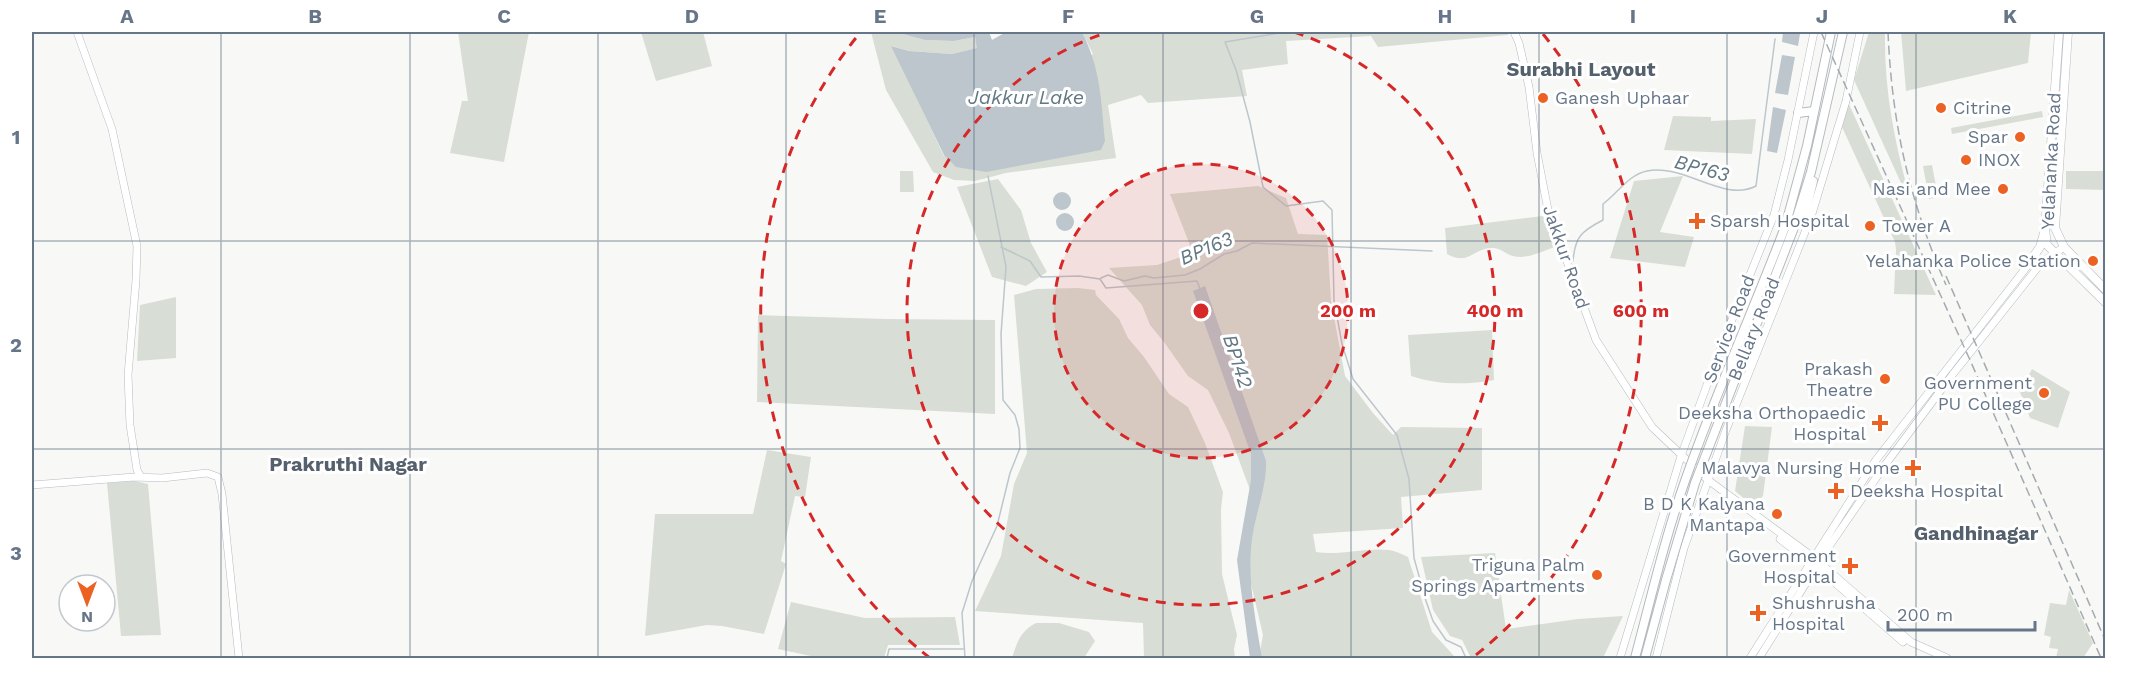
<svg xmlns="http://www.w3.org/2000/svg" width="2137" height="690" font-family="'Work Sans',sans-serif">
	<rect width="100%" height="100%" fill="#f8f9f6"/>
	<path fill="#d8ded5" d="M458 32H529L504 162 450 153 462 101H468Z
		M641 32H703L712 66 656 81Z
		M871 32H895L925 40 954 41 975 37 978 48 952 54 909 51 892 46 944 156 1093 54 1082 32H1507L1508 35 1378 47 1371 36 1286 41 1288 64 1242 70 1247 96 1148 103 1141 95 1108 105 1116 158 1006 173 975 181 954 180 933 172 886 90Z
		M1869 32H1885C1884 89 1894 139 1909 195L1906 194 1854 80Z
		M1901 32H2031L2028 63 1906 91Z
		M1848 102 1936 295 1894 294 1896 250 1895 242 1842 127Z
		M2042 111 2043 117 1952 134 1951 128Z
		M1673 116 1711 117V121L1756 119 1752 154 1664 150Z
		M1932 165 1938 197 1929 199 1923 166Z
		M900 171H913L914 192H900Z
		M2066 171H2105V190L2066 189Z
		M1683 176 1660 232 1694 237 1685 267 1610 258 1634 181Z
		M998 179 1021 210 1031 243 1047 272 1026 286 992 277 957 187Z
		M1258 186 1286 198 1298 234 1327 235 1331 301 1345 376 1373 413 1393 435 1401 427 1482 428V490L1401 497 1403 528 1313 534 1316 552C1340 556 1365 547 1389 550 1395 551 1402 554 1408 557L1432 632 1456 658H1260V651L1263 635 1248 571 1250 490 1229 433 1208 390 1188 376 1164 342 1150 325 1142 305 1109 268 1157 265 1193 253 1170 194Z
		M1543 216 1555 247C1542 251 1527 260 1513 256 1505 254 1500 247 1491 248 1473 249 1468 266 1447 254L1445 228Z
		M1078 288 1095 290 1096 295 1119 319 1128 338 1144 357 1169 394 1188 407 1205 443 1223 492 1221 509 1222 574 1237 635 1234 649 1235 658H1144L1143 623 975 611 1001 556 1014 484 1027 453 1014 295 1036 289Z
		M176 297V358L137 361 140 305Z
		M758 315 886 319 995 320V414L757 402Z
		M1492 330 1494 380C1467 385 1437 385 1411 376L1408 335Z
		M2032 369 2070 392 2058 428 2030 418 2020 392Z
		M1745 426 1772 427 1763 496 1753 506 1735 491Z
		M767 450 811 457 805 497 795 496 781 561 786 564 764 634 722 626 707 625 645 636 655 514H753Z
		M135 481 148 484 161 635 121 636 107 483Z
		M1495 553 1506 629 1578 619 1623 616 1603 658H1471L1462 640 1450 636 1433 610 1421 557Z
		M2069 590 2093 643 2083 658H2056L2058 649 2049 648 2051 637 2044 635 2050 603 2066 605Z
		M791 602 865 618 955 617 960 645H888L884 658H820L778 649Z
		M1036 623H1059L1089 632 1095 641 1084 658H1012C1017 643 1020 631 1036 623Z"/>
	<path fill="#bcc6cc" d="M895 32H989L992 40 1006 32H1082C1101 70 1101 100 1105 141L1101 150 986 172 956 167 944 155 891 46 909 51 952 54 977 48 975 37 954 41 925 40Z
		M1783 32 1800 34 1798 46 1782 42Z
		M1782 55 1795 57 1788 95 1775 93Z
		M1773 107 1786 110 1777 153 1767 151Z
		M1053 201a9 9 0 1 1 18 0a9 9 0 1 1-18 0Z
		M1056 222a9 9 0 1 1 18 0a9 9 0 1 1-18 0Z
		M1205 286 1266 461C1267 490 1253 518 1251 548 1248 584 1256 622 1262 658H1250L1237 560 1251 480V454L1193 291Z"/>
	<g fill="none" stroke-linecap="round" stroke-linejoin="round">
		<path stroke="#bcc6cc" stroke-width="1.5" d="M1285 32 1225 42 1236 70 1250 122 1263 187 1286 206 1323 201 1332 210 1334 300 1342 344 1353 379 1397 435 1409 479 1414 558 1426 601 1433 621 1446 640 1461 647 1466 658
			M1001 247 1030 261 1041 277 1079 276 1100 279 1106 288 1197 281 1200 289
			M1573 261C1575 236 1582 231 1603 220V204C1618 193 1628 175 1647 171 1683 163 1724 203 1756 186L1775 39
			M1101 278 1108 275 1124 281 1145 276 1154 278 1185 275 1200 269 1224 254 1237 251 1252 243 1432 251
			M887 658 889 649H963
			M965 658 962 613 972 581 997 526 1010 473 1020 448 1019 429 1015 415 1003 400 1001 334 1006 267 988 176"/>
		<g stroke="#b6bbc0" stroke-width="8">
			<path id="secondary" d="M77 32 112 129 137 246 136 280 128 375 130 425 137 470 141 477
				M1514 32 1519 43 1529 87 1537 153 1548 210 1596 340 1652 427 1708 480 1813 557 1911 642 1947 658
				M32 485 134 477 162 478 207 473 218 477 222 494 239 658
				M1780 539 1826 575 1903 642
				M1620 658 1681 456 1719 352 1774 215 1788 160 1814 32
				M1656 658 1684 548 1726 430 1811 217 1846 101 1860 32
				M1750 658 1876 460 2036 255
				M1759 658 1830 545 1885 465 1953 374 2042 262 2064 247"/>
		</g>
		<g stroke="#b7bbc0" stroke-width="9">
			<path id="primary" d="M2059 32 2045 229 2047 245 2106 303
				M2068 32 2055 228 2064 247 2106 290
				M2033 257 2040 247 2044 233"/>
		</g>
		<g stroke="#b6babe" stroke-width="10">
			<path id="highway" d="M1798 113 1814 111
				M1808 223 1805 215 1813 181
				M1785 227 1807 146 1831 32
				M1793 230 1811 172 1843 32"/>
		</g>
		<use href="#secondary" stroke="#fff" stroke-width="7"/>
		<use href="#primary" stroke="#fff" stroke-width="8"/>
		<use href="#highway" stroke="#fff" stroke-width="8"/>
		<path stroke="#a4aab1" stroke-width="1.5" stroke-dasharray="9 4.5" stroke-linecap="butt" d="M1821 32 1970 360 2101 658
			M1888 32C1892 125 1909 199 1946 285
			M1946 276 2106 642"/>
		<g stroke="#b6babe" stroke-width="10" stroke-linecap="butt">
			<path id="highway-bridge" d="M1635 658C1651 598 1665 537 1686 478 1716 393 1753 311 1785 227
				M1645 658 1666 580 1695 483 1793 230"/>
		</g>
		<use href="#highway-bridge" stroke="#fff" stroke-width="8"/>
	</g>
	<path fill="none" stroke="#667688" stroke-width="1.5" stroke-opacity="0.55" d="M221 32V658M410 32V658M598 32V658M786 32V658M974 32V658M1163 32V658M1351 32V658M1539 32V658M1727 32V658M1916 32V658M32 241H2106M32 449H2106"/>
	<circle cx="1201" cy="311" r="147" fill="#d62828" fill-opacity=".12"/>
	<g fill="none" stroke="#d62828" stroke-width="3" stroke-dasharray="10 8">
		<circle cx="1201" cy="311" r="147"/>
		<path d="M1294 32A294 294 0 1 1 1108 32"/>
		<path d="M930 658A440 440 0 0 1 859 34M1543 34A440 440 0 0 1 1472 658"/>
	</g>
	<g fill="#ec6223" stroke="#fff" stroke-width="2">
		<circle cx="1543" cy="98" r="6"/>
		<circle cx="1941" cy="108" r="6"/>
		<circle cx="2020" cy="137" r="6"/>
		<circle cx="1966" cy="160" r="6"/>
		<circle cx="2003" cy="189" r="6"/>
		<path d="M1694 212h6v6h6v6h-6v6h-6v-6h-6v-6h6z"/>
		<circle cx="1870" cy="226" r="6"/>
		<circle cx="2093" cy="261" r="6"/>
		<circle cx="1885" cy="379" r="6"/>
		<circle cx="2044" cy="393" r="6"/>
		<path d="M1877 414h6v6h6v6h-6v6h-6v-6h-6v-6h6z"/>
		<path d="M1910 459h6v6h6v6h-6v6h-6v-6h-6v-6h6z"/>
		<path d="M1833 482h6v6h6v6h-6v6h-6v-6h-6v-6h6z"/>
		<circle cx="1777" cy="514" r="6"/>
		<path d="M1847 557h6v6h6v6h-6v6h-6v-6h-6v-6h6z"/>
		<circle cx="1597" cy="575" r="6"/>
		<path d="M1755 604h6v6h6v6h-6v6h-6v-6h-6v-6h6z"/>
	</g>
	<g text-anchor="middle" stroke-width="6" stroke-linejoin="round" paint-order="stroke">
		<g font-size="18" fill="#667688" stroke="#fff" text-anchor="end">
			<text x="1555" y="104" text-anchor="start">Ganesh Uphaar</text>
			<text x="1953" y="114" text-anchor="start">Citrine</text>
			<text x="2008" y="143">Spar</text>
			<text x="1978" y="166" text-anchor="start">INOX</text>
			<text x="1991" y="195">Nasi and Mee</text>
			<text x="1710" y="227" text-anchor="start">Sparsh Hospital</text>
			<text x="1882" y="232" text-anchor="start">Tower A</text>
			<text x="2081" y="267">Yelahanka Police Station</text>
			<text x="1873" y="375">Prakash<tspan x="1873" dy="21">Theatre</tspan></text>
			<text x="2032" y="389">Government<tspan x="2032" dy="21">PU College</tspan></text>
			<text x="1866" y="419">Deeksha Orthopaedic<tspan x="1866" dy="21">Hospital</tspan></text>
			<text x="1900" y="474">Malavya Nursing Home</text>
			<text x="1850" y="497" text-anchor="start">Deeksha Hospital</text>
			<text x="1765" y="510">B D K Kalyana<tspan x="1765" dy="21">Mantapa</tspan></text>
			<text x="1836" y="562">Government<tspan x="1836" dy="21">Hospital</tspan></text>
			<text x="1585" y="571">Triguna Palm<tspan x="1585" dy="21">Springs Apartments</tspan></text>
			<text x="1772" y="609" text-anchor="start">Shushrusha<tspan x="1772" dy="21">Hospital</tspan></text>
		</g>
		<g font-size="18" fill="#667688" stroke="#fff">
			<text transform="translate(2051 161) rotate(-87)" y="6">Yelahanka Road</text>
			<text transform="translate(1566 257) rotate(71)" y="6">Jakkur Road</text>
			<text transform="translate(1729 329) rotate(-69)" y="6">Service Road</text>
			<text transform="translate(1754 329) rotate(-68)" y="6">Bellary Road</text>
		</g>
		<g font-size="20" font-weight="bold" fill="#55606d" stroke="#fff">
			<text x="1581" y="76">Surabhi Layout</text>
			<text x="348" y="471">Prakruthi Nagar</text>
			<text x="1976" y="540">Gandhinagar</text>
		</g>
		<g font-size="20" font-style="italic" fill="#627883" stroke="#fff">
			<text x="1026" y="104">Jakkur Lake</text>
			<text transform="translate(1702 168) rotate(15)" y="7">BP163</text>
			<text transform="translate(1206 248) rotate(-23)" y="7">BP163</text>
			<text transform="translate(1238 361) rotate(72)" y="7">BP142</text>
		</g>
	</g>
	<circle cx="1201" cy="311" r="9" fill="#d62828" stroke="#fff" stroke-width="3"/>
	<g font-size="18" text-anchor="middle" font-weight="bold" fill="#d62828" stroke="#fff" stroke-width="6" stroke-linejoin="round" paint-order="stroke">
		<text x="1348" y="317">200 m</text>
		<text x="1495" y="317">400 m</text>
		<text x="1641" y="317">600 m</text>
	</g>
	<rect width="2137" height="690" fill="none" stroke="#ffffff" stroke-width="66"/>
	<g transform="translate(87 603) rotate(180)"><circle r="28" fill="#ffffff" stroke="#c2c8cf" stroke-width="1.5"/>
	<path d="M0-4.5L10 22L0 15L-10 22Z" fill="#ec6223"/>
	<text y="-9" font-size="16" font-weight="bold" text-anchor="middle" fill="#667688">N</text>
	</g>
	<path d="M1888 621v9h147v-9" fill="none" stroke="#667688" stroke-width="3"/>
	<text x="1897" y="621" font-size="18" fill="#667688" stroke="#ffffff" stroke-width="4.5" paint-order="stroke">200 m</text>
	<rect x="33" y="33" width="2071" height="624" fill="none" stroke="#667688" stroke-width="2"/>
	<g font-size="20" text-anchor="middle" font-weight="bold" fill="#667688">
		<text x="127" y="23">A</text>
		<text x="315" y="23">B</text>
		<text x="504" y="23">C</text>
		<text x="692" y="23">D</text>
		<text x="880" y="23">E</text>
		<text x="1068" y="23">F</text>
		<text x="1257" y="23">G</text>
		<text x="1445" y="23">H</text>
		<text x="1633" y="23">I</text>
		<text x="1822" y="23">J</text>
		<text x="2010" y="23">K</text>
		<text x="16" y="144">1</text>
		<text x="16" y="352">2</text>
		<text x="16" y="560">3</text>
	</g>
</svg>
